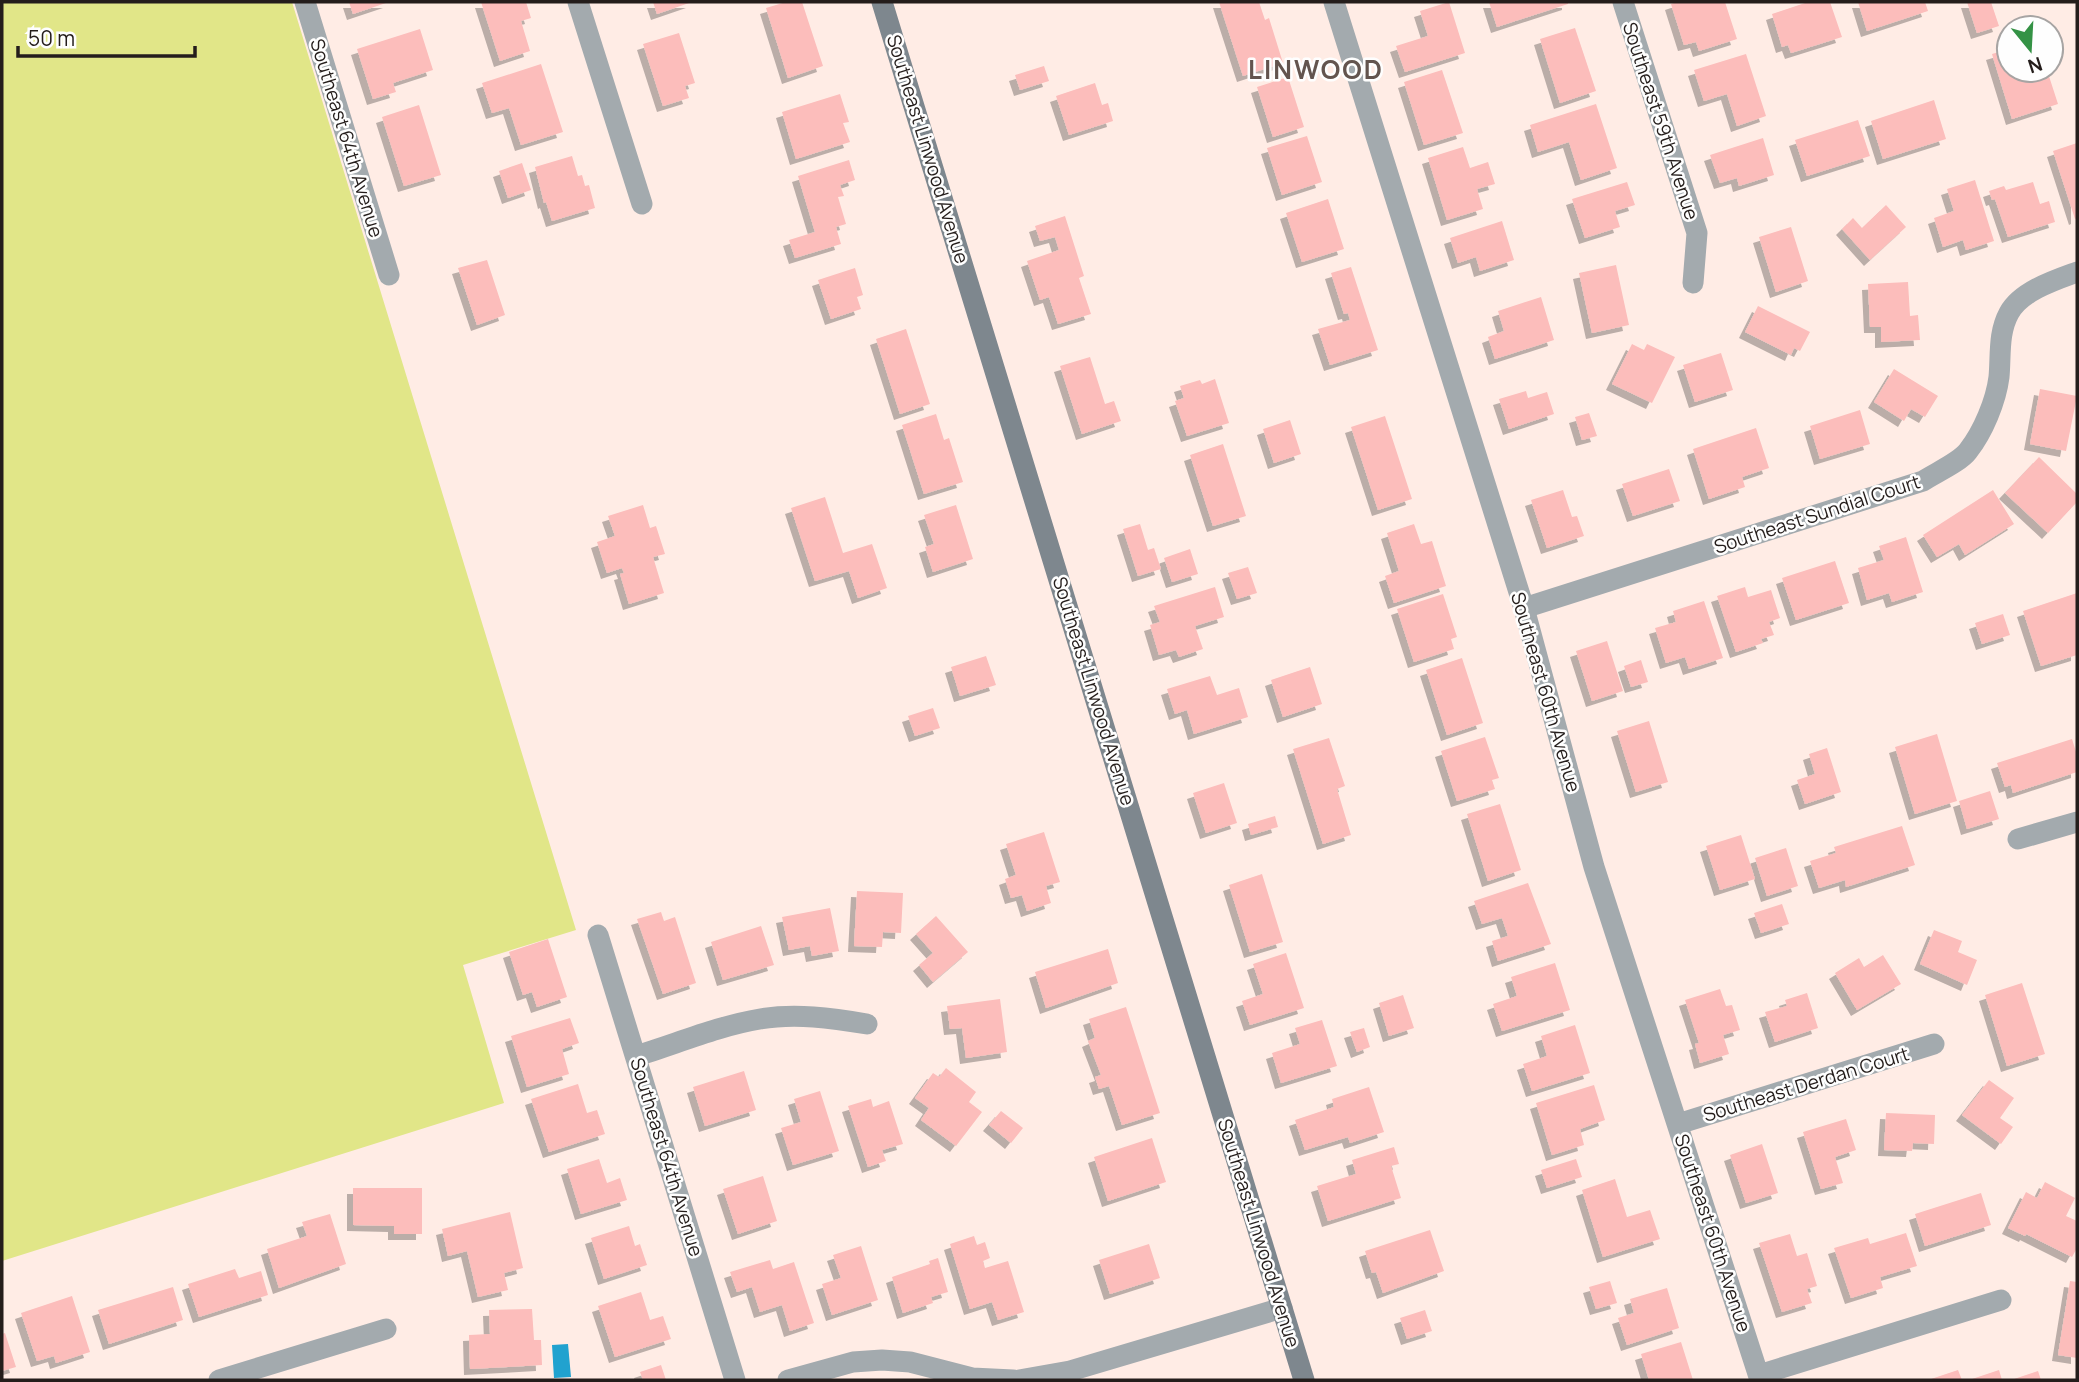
<svg xmlns="http://www.w3.org/2000/svg" width="2079" height="1382" font-family="Manrope,sans-serif">
	<defs>
		<filter id="shadow"><feDropShadow dx="-6" dy="6" stdDeviation="0" flood-color="#0004"/></filter>
	</defs>
	<rect width="100%" height="100%" fill="#ffece5"/>
	<path fill="#e1e688" d="M2 2H292L576 930 463 965 504 1103 2 1261Z"/>
	<path fill="#21a2cf" d="M568 1344 571 1377 554 1378 552 1345Z"/>
	<path fill="#fcbdbb" filter="url(#shadow)" d="M349 2H389L353 14Z
		M481 2H526L531 18 521 21 530 51 500 61Z
		M653 2H692L657 14Z
		M786 2H802L823 66 788 78 766 8Z
		M1219 2H1259L1265 20 1269 18 1283 63 1243 76Z
		M1449 2 1465 53 1405 72 1396 46 1428 36 1420 11Z
		M1489 2H1568V4L1497 27Z
		M1677 2H1725L1737 39 1699 51 1696 42 1684 45 1671 4Z
		M1808 2H1830L1842 37 1791 53 1788 45 1782 47 1772 14Z
		M1858 2H1925L1928 11 1867 31Z
		M1967 2H1991L1999 26 1977 33Z
		M1575 28 1596 91 1560 103 1540 39Z
		M420 29 433 70 393 83 396 92 373 99 357 49Z
		M679 33 695 83 685 86 689 98 663 106 643 44Z
		M2009 49V70H2047L2058 104 2012 119 1992 54Z
		M1746 54 1766 116 1737 126 1727 94 1704 101 1694 70Z
		M541 64 563 132 521 145 509 108 492 113 482 83Z
		M1044 66 1049 81 1020 90 1015 75Z
		M1442 70 1463 133 1424 145 1404 82Z
		M1288 77 1304 127 1273 137 1257 87Z
		M1095 83 1102 105 1108 103 1113 121 1069 135 1056 96Z
		M840 94 849 122 843 123 850 142 796 159 782 112Z
		M1934 100 1946 139 1883 159 1871 121Z
		M1596 104 1617 168 1581 180 1569 142 1538 152 1530 125Z
		M419 105 441 175 404 186 382 117Z
		M1858 120 1870 156 1807 176 1795 140Z
		M1307 136 1322 182 1282 195 1267 148Z
		M1763 138 1774 175 1739 186 1737 178 1720 183 1710 155Z
		M2077 143V218L2075 219 2053 151Z
		M1463 147 1470 168 1488 162 1495 184 1477 189 1483 209 1447 220 1428 158Z
		M572 156 578 176 582 175 585 186 589 185 595 208 552 221 546 202 544 203 535 167Z
		M849 160 855 180 840 185 844 196 838 197 846 224 836 227 841 244 795 258 789 240 815 232 798 176Z
		M522 163 531 190 508 198 499 171Z
		M1975 180 1994 241 1966 250 1963 240 1943 247 1934 218 1954 211 1947 189Z
		M1627 182 1635 205 1615 211 1620 227 1585 238 1572 199Z
		M2033 182 2040 204 2049 201 2055 222 2008 237 1995 199 1992 200 1989 191 2004 186 2006 190Z
		M1328 199 1344 249 1302 262 1286 213Z
		M1886 205 1906 227 1870 260 1842 229 1853 218 1862 228Z
		M1065 216 1084 276 1079 278 1091 314 1058 324 1049 297 1040 300 1027 261 1059 250 1055 237 1040 241 1035 226Z
		M1502 221 1514 260 1480 271 1476 257 1458 263 1450 238Z
		M1791 227 1808 281 1776 292 1759 237Z
		M487 260 505 315 477 325 458 268Z
		M1616 265 1629 325 1592 333 1579 273Z
		M1351 267 1378 350 1330 365 1318 329 1350 320 1348 313 1344 314 1331 273Z
		M855 268 863 295 857 297 861 309 831 319 818 280Z
		M1908 282 1910 316 1918 315 1920 340 1881 342V327H1870L1868 284Z
		M1541 297 1554 340 1495 359 1488 337 1504 331 1498 311Z
		M1758 306 1810 332 1800 351 1794 348 1791 355 1745 332Z
		M906 329 930 404 900 414 876 339Z
		M1632 344 1644 350 1647 344 1675 357 1652 403 1612 384Z
		M1721 353 1733 390 1695 402 1683 365Z
		M1090 357 1105 404 1114 401 1121 421 1082 434 1060 366Z
		M1894 369 1938 396 1925 417 1911 409 1904 421 1874 402Z
		M1215 379 1229 423 1187 436 1175 401 1184 398 1180 386 1200 380 1202 384Z
		M2040 389 2077 396 2066 451 2030 444Z
		M1526 391 1528 398 1547 392 1554 414 1509 429 1499 399Z
		M1860 410 1870 444 1820 459 1810 426Z
		M1589 413 1597 436 1582 440 1575 417Z
		M936 414 944 440 949 438 963 482 924 494 902 425Z
		M1385 416 1412 499 1378 510 1351 427Z
		M1290 420 1301 454 1274 463 1263 429Z
		M1756 428 1769 468 1742 477 1745 487 1709 499 1693 449Z
		M1223 444 1246 516 1213 526 1190 455Z
		M2039 457 2077 494V502L2048 533 2005 493Z
		M1669 469 1680 501 1633 516 1622 484Z
		M1563 490 1572 517 1577 516 1584 536 1547 548 1531 500Z
		M1993 490 2014 524 1965 555 1959 544 1937 557 1923 535Z
		M825 497 843 553 872 544 887 588 858 598 849 571 815 581 791 508Z
		M643 505 650 528 656 526 665 554 653 557 664 593 629 604 620 574 624 573 622 568 607 573 597 542 615 536 608 516Z
		M956 505 973 559 933 572 925 547 934 544 924 515Z
		M1140 524 1148 550 1154 548 1161 569 1138 576 1123 529Z
		M1414 524 1421 544 1432 541 1446 586 1394 603 1385 576 1399 571 1387 533Z
		M1906 537 1923 592 1892 602 1889 593 1867 600 1858 568 1884 560 1879 546Z
		M1190 549 1198 574 1172 582 1164 558Z
		M1835 561 1849 603 1796 620 1782 578Z
		M1248 567 1257 593 1237 599 1228 573Z
		M1215 587 1224 617 1195 626 1203 649 1179 657 1176 650 1159 655 1150 625 1160 622 1154 606Z
		M1745 587 1748 597 1771 590 1780 618 1769 622 1774 635 1761 639 1763 643 1736 652 1717 596Z
		M2077 593V655L2041 666 2023 611Z
		M1443 594 1457 637 1451 639 1454 649 1414 662 1397 609Z
		M1704 601 1723 658 1689 669 1685 657 1666 663 1655 628 1676 622 1673 611Z
		M2003 614 2010 635 1982 644 1975 623Z
		M1607 641 1623 691 1592 701 1576 651Z
		M986 656 996 685 960 696 951 667Z
		M1462 658 1483 723 1447 735 1426 670Z
		M1641 660 1648 682 1631 687 1624 666Z
		M1310 667 1322 704 1283 717 1271 680Z
		M1210 676 1217 695 1239 688 1248 717 1194 734 1187 710 1175 714 1167 689Z
		M933 708 940 728 915 736 908 716Z
		M1649 721 1668 782 1636 792 1617 731Z
		M1937 734 1957 801 1915 814 1895 747Z
		M1485 737 1499 778 1492 780 1495 789 1457 801 1441 751Z
		M1329 738 1345 786 1337 789 1351 835 1323 844 1293 749Z
		M2072 739 2077 755V772L2013 793 2011 785 2005 787 1997 763Z
		M1827 748 1841 792 1805 804 1797 780 1815 774 1809 754Z
		M1224 783 1237 823 1206 833 1193 793Z
		M1990 791 1999 819 1967 829 1959 801Z
		M1500 804 1521 870 1488 881 1467 814Z
		M1275 816 1278 827 1251 835 1248 824Z
		M1902 826 1915 865 1846 887 1845 880 1819 888 1810 861 1836 853 1834 847Z
		M1044 832 1060 882 1046 886 1051 903 1027 911 1022 895 1011 898 1005 879 1016 875 1006 844Z
		M1741 835 1755 879 1720 890 1706 846Z
		M1786 848 1798 886 1767 896 1755 858Z
		M1262 874 1283 942 1250 952 1229 885Z
		M1528 883 1551 944 1498 961 1492 941 1508 936 1502 918 1482 924 1474 901Z
		M857 891 903 893 901 933 883 932 882 947 854 946Z
		M1782 904 1789 924 1761 933 1754 913Z
		M830 908 839 951 812 956 810 946 789 950 782 917Z
		M661 912 664 921 675 917 696 983 663 994 637 919Z
		M936 916 968 952 933 982 919 965 933 953 916 934Z
		M761 926 774 965 723 980 711 942Z
		M1934 930 1962 941 1958 952 1977 960 1967 985 1920 964Z
		M548 939 567 997 537 1007 532 992 523 995 509 952Z
		M1108 949 1118 983 1046 1008 1035 972Z
		M1286 953 1304 1008 1250 1025 1242 1001 1263 994 1253 964Z
		M1883 955 1901 984 1857 1010 1835 973 1859 958 1864 967Z
		M1555 963 1570 1010 1502 1031 1493 1004 1517 996 1511 977Z
		M2022 983 2045 1054 2007 1066 1985 995Z
		M1720 989 1726 1006 1732 1005 1740 1030 1723 1035 1729 1054 1700 1063 1695 1044 1699 1043 1685 1000Z
		M1807 993 1818 1028 1775 1042 1765 1012 1787 1006 1785 1000Z
		M1403 995 1414 1028 1389 1036 1379 1003Z
		M1000 999 1007 1052 966 1058 962 1028 950 1029 947 1006Z
		M1126 1007 1160 1113 1122 1125 1109 1086 1099 1089 1095 1077 1101 1075 1088 1041 1095 1038 1089 1019Z
		M570 1018 579 1043 562 1049 569 1074 527 1087 511 1036Z
		M1322 1020 1337 1066 1281 1083 1272 1053 1300 1044 1295 1028Z
		M1575 1025 1590 1073 1532 1091 1523 1064 1547 1056 1541 1036Z
		M1364 1028 1370 1047 1357 1052 1350 1032Z
		M946 1068 976 1092 969 1102 982 1112 956 1146 921 1120 929 1108 915 1098 933 1073 939 1077Z
		M744 1071 756 1110 705 1126 693 1087Z
		M1989 1080 2014 1098 2000 1118 2013 1127 2001 1144 1962 1115Z
		M578 1084 587 1113 597 1110 605 1134 549 1152 531 1099Z
		M1594 1085 1605 1120 1580 1129 1584 1145 1552 1155 1536 1103Z
		M1369 1087 1384 1132 1350 1143 1348 1137 1305 1150 1295 1120 1334 1107 1332 1099Z
		M820 1091 839 1151 793 1165 781 1128 801 1122 794 1099Z
		M871 1099 873 1107 889 1101 903 1144 882 1150 886 1161 868 1167 848 1106Z
		M1001 1111 1023 1128 1011 1143 989 1125Z
		M1886 1113 1935 1115 1934 1144 1913 1143 1912 1151 1884 1150Z
		M1846 1119 1856 1150 1835 1157 1843 1183 1821 1189 1803 1132Z
		M1152 1138 1166 1182 1108 1201 1094 1157Z
		M1762 1144 1778 1193 1746 1203 1730 1155Z
		M1394 1147 1399 1164 1391 1166 1401 1198 1328 1221 1317 1186 1356 1174 1352 1160Z
		M599 1159 607 1183 620 1178 627 1200 581 1214 567 1169Z
		M1576 1159 1582 1177 1547 1188 1541 1170Z
		M763 1176 777 1221 738 1234 723 1189Z
		M1615 1179 1627 1217 1650 1210 1660 1239 1603 1257 1582 1190Z
		M2045 1182 2075 1198 2066 1216 2077 1221V1248L2072 1257 2026 1234 2025 1236 2008 1228 2026 1192 2037 1198Z
		M353 1188H422V1234H394V1226L353 1225Z
		M1981 1193 1991 1225 1925 1246 1915 1214Z
		M510 1212 523 1268 504 1273 508 1290 478 1297 467 1251 448 1256 442 1229Z
		M330 1214 346 1264 279 1288 267 1249 307 1236 302 1222Z
		M629 1226 635 1246 640 1244 647 1265 604 1279 591 1238Z
		M1430 1230 1444 1271 1383 1293 1376 1272 1372 1273 1365 1251Z
		M1906 1233 1917 1266 1880 1277 1883 1288 1851 1298 1834 1248 1868 1238 1870 1244Z
		M1790 1234 1797 1256 1807 1253 1817 1286 1807 1289 1812 1303 1782 1312 1759 1243Z
		M974 1236 977 1245 985 1242 990 1258 983 1261 985 1268 1008 1261 1024 1312 998 1320 992 1302 970 1309 950 1244Z
		M1149 1244 1160 1278 1110 1294 1099 1260Z
		M861 1246 878 1300 832 1315 822 1284 841 1278 833 1255Z
		M938 1258 948 1292 931 1297 933 1303 903 1313 892 1277 930 1264 929 1261Z
		M770 1260 773 1269 794 1262 814 1323 790 1331 782 1305 760 1312 752 1287 737 1292 730 1272Z
		M235 1269 239 1278 261 1271 268 1295 199 1317 188 1284Z
		M1610 1281 1617 1303 1596 1309 1589 1287Z
		M2070 1281 2077 1282V1358L2058 1355Z
		M173 1287 183 1320 109 1344 98 1310Z
		M1667 1288 1679 1328 1627 1345 1618 1318 1634 1313 1630 1299Z
		M641 1292 650 1320 663 1316 671 1339 615 1357 598 1306Z
		M72 1296 90 1352 56 1363 54 1356 37 1361 21 1313Z
		M532 1309 534 1340H541L542 1365 470 1369 469 1335 490 1334 489 1310Z
		M1425 1310 1432 1331 1407 1339 1400 1318Z
		M5 1333 16 1367 2 1371V1334Z
		M1681 1342 1693 1380H1649L1641 1354Z
		M661 1365 666 1380H643L640 1372Z
		M1958 1370 1962 1380H1928Z
		M1999 1370 2002 1380H1969Z
		M2038 1371 2041 1380H2011Z"/>
	<g fill="none" stroke-linecap="round" stroke-linejoin="round">
		<path stroke="#a3aaae" stroke-width="21" d="M305 2 389 275
			M578 2 642 204
			M1334 2 1524 608 1594 867 1760 1380
			M1623 2 1697 233 1693 283
			M1524 608 1923 481C1935 473 1960 462 1968 451 1983 432 1996 401 1999 377 2001 356 1998 333 2009 313 2021 291 2055 280 2077 272
			M2018 839 2077 822
			M598 935 735 1380
			M636 1056C676 1044 718 1026 760 1019 795 1013 832 1018 867 1024
			M1678 1124 1934 1044
			M1759 1375 2001 1300
			M219 1380 386 1329
			M788 1380 853 1362 882 1360 910 1362 972 1378 1013 1380
			M1019 1380 1070 1371 1282 1308"/>
		<path stroke="#7e878e" stroke-width="21" d="M882 2 1304 1380"/>
	</g>
	<g text-anchor="middle" stroke-width="5" stroke-linejoin="round" paint-order="stroke">
		<g font-size="19" fill="#241d1b" stroke="#fefefe">
			<text transform="translate(1661 121) rotate(72)" y="7">Southeast 59th Avenue</text>
			<text transform="translate(347 138) rotate(73)" y="7">Southeast 64th Avenue</text>
			<text transform="translate(928 149) rotate(73)" y="7">Southeast Linwood Avenue</text>
			<text transform="translate(1817 514) rotate(-18)" y="7">Southeast Sundial Court</text>
			<text transform="translate(1094 691) rotate(73)" y="7">Southeast Linwood Avenue</text>
			<text transform="translate(1546 692) rotate(74)" y="7">Southeast 60th Avenue</text>
			<text transform="translate(1806 1084) rotate(-17)" y="7">Southeast Derdan Court</text>
			<text transform="translate(667 1157) rotate(73)" y="7">Southeast 64th Avenue</text>
			<text transform="translate(1259 1233) rotate(73)" y="7">Southeast Linwood Avenue</text>
			<text transform="translate(1713 1233) rotate(72)" y="7">Southeast 60th Avenue</text>
		</g>
		<g font-size="26" font-weight="bold" letter-spacing="2" fill="#63544e" stroke="#fefefe">
			<text x="1316" y="79">LINWOOD</text>
		</g>
	</g>
	<rect width="2079" height="1382" fill="none" stroke="#241d1b" stroke-width="7"/>
	<g transform="translate(2030 49) rotate(162)"><circle r="33" fill="#fefefe" stroke="#a7a4a3" stroke-width="2"/>
	<path d="M0-5L12 26L0 18L-12 26Z" fill="#349245"/>
	<text y="-10" font-size="19" font-weight="bold" text-anchor="middle" fill="#241d1b">N</text>
	</g>
	<path d="M18 46v10h177v-10" fill="none" stroke="#241d1b" stroke-width="3.5"/>
	<text x="28" y="46" font-size="21" fill="#241d1b" stroke="#fefefe" stroke-width="5" paint-order="stroke">50 m</text>
</svg>
